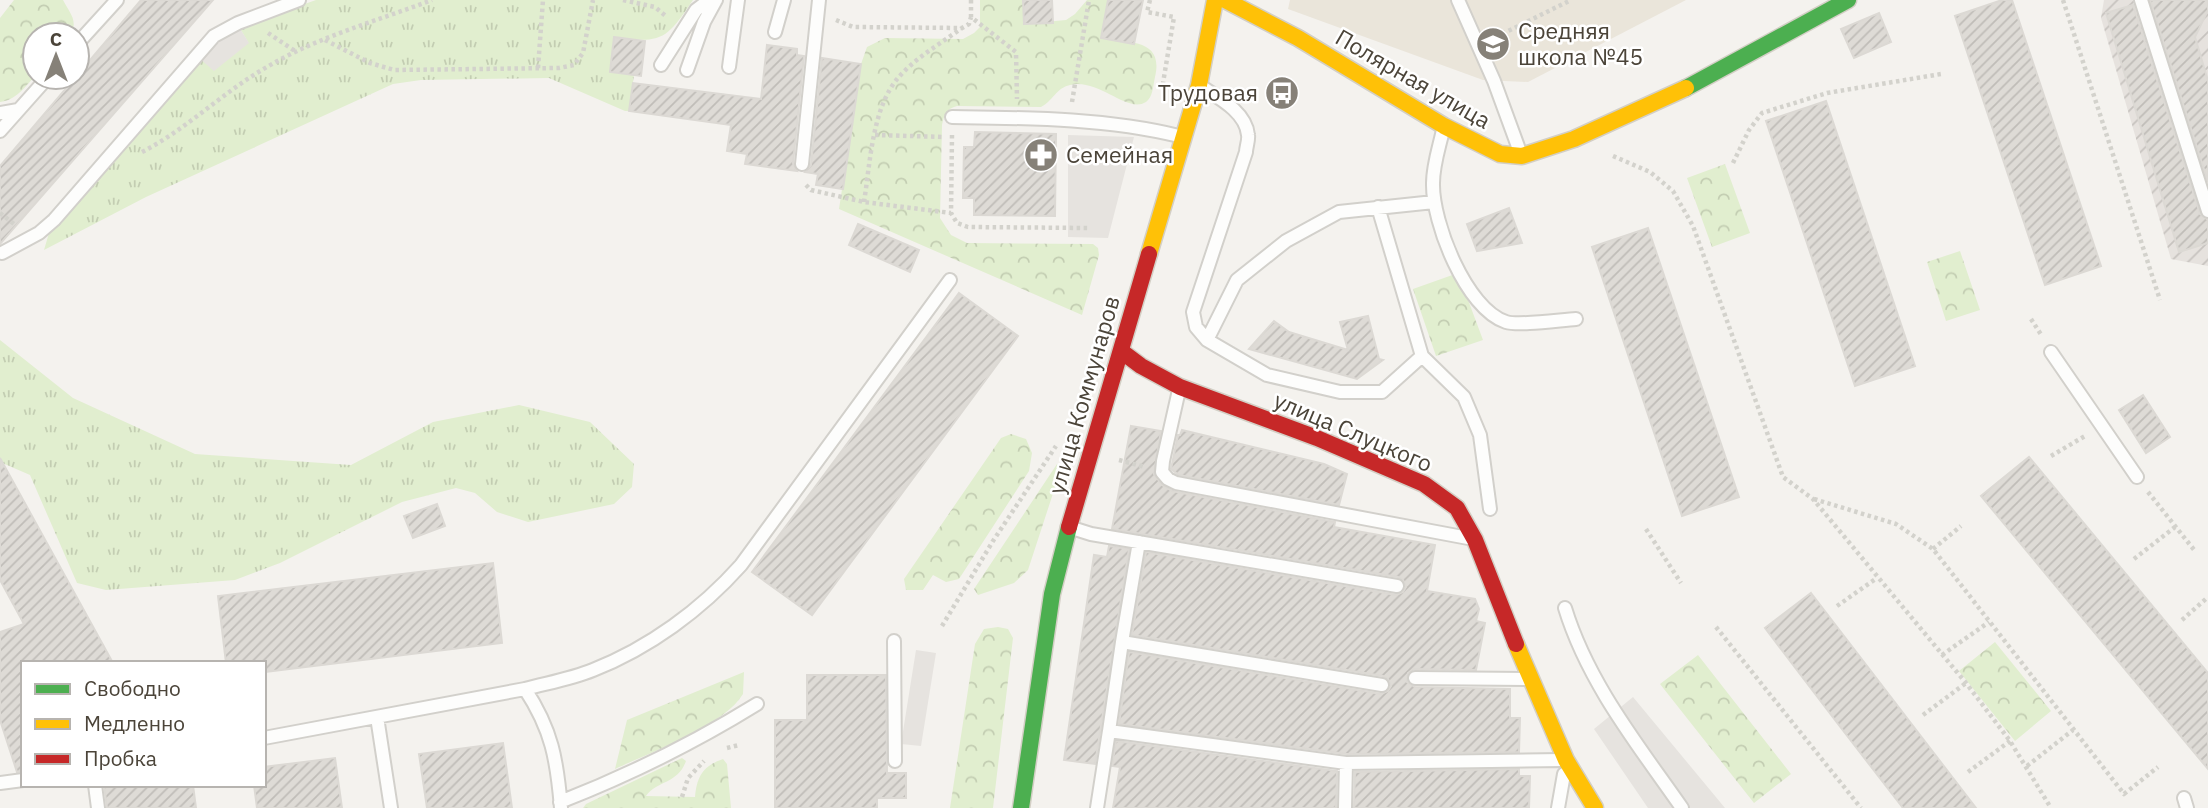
<svg xmlns="http://www.w3.org/2000/svg" width="2208" height="808" font-family="'IBM Plex Sans',sans-serif">
	<defs>
		<pattern id="industrial-furrows" width="10" height="10" patternUnits="userSpaceOnUse" patternTransform="scale(1.75)"><rect width="10" height="10" fill="#e6e2de"/><path d="M-1 1l2-2M0 10L10 0M9 11l2-2" fill="none" stroke="#c7c3bf"/></pattern>
		<pattern id="grass-tufts" width="24" height="20" patternUnits="userSpaceOnUse" patternTransform="scale(1.75)"><rect width="24" height="20" fill="#e1eecf"/><path d="M3 7l-1-3M5 7V3M7 7l1-3M15 17l-1-3M17 17v-4M19 17l1-3" fill="none" stroke="#c3cdb2"/></pattern>
		<pattern id="forest-crowns" width="20" height="18" patternUnits="userSpaceOnUse" patternTransform="scale(1.75)"><rect width="20" height="18" fill="#e1eecf"/><path d="M2 6a3 3 0 1 1 6 0M12 15a3 3 0 1 1 6 0" fill="none" stroke="#c3cdb2"/></pattern>
		<pattern id="building-hatch" width="6" height="6" patternUnits="userSpaceOnUse" patternTransform="scale(1.75)"><rect width="6" height="6" fill="#dedbd6"/><path d="M-1 1l2-2M0 6l6-6M5 7l2-2" fill="none" stroke="#c0bdb8"/></pattern>
	</defs>
	<rect width="100%" height="100%" fill="#f4f2ee"/>
	<path fill="url(#industrial-furrows)" d="M2104 0H2208V266L2171 259 2101 18Z"/>
	<path fill="#eae5da" d="M1290 0H1686L1528 82 1483 80 1288 9Z"/>
	<path fill="url(#grass-tufts)" d="M316 0H693C666 40 663 43 614 38L610 72 634 75 629 111H625L549 78 421 80 393 84 146 197 44 250 49 233 199 58 248 42 239 27Z
		M0 340 73 398 195 454 351 465 433 422 519 405 590 422 634 464 632 487 614 504 528 522 497 512 475 493 456 488 402 502 280 563 235 580 106 590 77 583 30 475 0 462Z"/>
	<path fill="url(#forest-crowns)" d="M14 0H63C70 14 78 19 71 35H35V76C24 88 16 100 0 102V18Z
		M980 0H1023L1024 24 1066 20 1075 14 1087 0H1108L1101 38C1130 43 1164 39 1155 77 1153 86 1153 97 1146 102 1127 114 1099 78 1070 85 1056 88 1053 101 1041 107L957 106C946 109 944 115 942 125L940 218 951 235 967 243 1093 244 1098 248 1099 255 1082 315 839 209 861 64 867 47 885 38 963 39 974 33 980 27Z
		M1725 164 1750 233 1712 247 1687 178Z
		M1960 251 1980 310 1946 321 1927 262Z
		M1458 273 1483 340 1436 356 1413 289Z
		M1011 434 1026 439 1032 453 1029 471 959 579 946 582 933 575 923 590H906L904 579 1001 438Z
		M1057 464 1061 469 1028 570 1014 583 978 595 974 589Z
		M998 627 1008 629 1013 638 993 808H950L975 644 984 629Z
		M1995 642 2051 711 2015 741 1959 671Z
		M1698 655 1791 774 1754 803 1660 684Z
		M744 672 743 694C724 726 649 753 615 769L627 720Z
		M682 758 686 761C678 784 656 781 646 796L695 797C697 776 703 766 723 759L727 764 731 808H583L586 804Z"/>
	<path fill="#e6e3df" d="M239 27 249 43 214 71 199 58 217 39Z
		M1068 135 1134 137 1108 238 1068 237Z
		M916 650 936 653 921 746 901 744Z
		M1633 697 1725 808H1648L1594 729Z"/>
	<path fill="url(#building-hatch)" stroke="#dcd9d4" stroke-width="2" d="M141 0H213L0 244V166Z
		M1023 0H1052L1053 23 1024 24Z
		M1108 0H1143L1134 44 1101 38Z
		M2002 0H2012L2101 266 2045 285 1955 16Z
		M2150 0H2208V10L2195 37 2208 81V182Z
		M2133 5 2200 214 2208 220V243L2179 252 2106 13Z
		M1879 13 1891 42 1854 58 1841 29Z
		M614 37 645 41 641 76 610 72Z
		M767 45 797 49V55L804 56 793 163 797 171 745 164 747 154 727 151 731 125 629 111 633 83 761 99Z
		M822 58 861 64 843 189 816 185 818 174 805 172 811 165Z
		M1826 101 1915 366 1855 386 1766 121Z
		M975 132 1056 134 1055 216 974 215V198H963L964 147H974Z
		M1509 208 1522 243 1477 251 1467 224Z
		M858 224 919 250 910 272 849 245Z
		M1648 228 1739 497 1682 516 1592 247Z
		M959 293 1018 336 812 615 752 572Z
		M1368 316 1379 359 1383 360 1357 379 1249 349 1274 321 1289 332 1348 350 1340 322Z
		M2143 395 2170 437 2146 453 2119 410Z
		M1131 426 1161 431 1154 474 1162 485 1172 491 1335 522 1334 527 1435 545 1427 591 1475 599 1479 609 1476 621 1485 623 1476 670 1414 669 1408 673 1407 682 1415 687 1510 689V718H1520L1519 752 1347 754 1119 724 1129 652 1381 694 1388 691 1391 686 1388 679 1383 676 1132 635 1146 552 1396 595 1403 592 1406 587 1403 580 1398 577 1112 529Z
		M1182 430 1324 464 1347 474 1339 505 1179 475 1171 469 1178 435H1180Z
		M2029 457 2208 673V769L1981 496Z
		M0 458 113 663H23V771L17 772 0 720V632L24 624 0 580Z
		M437 504 445 526 413 538 404 516Z
		M1109 546 1129 549 1095 764 1064 760 1094 555 1107 557Z
		M493 563 502 643 264 672V663H226L218 596Z
		M1811 593 1976 808H1903L1838 724 1765 628Z
		M807 675H886L887 773H906V798H877V808H775V720H807Z
		M1116 741 1337 771 1336 808H1113L1120 767 1112 766Z
		M503 743 512 808H427L419 754Z
		M335 758 342 808H257L254 785H264V767Z
		M1519 769V776H1530L1529 808H1354L1355 772Z
		M104 785H193L196 808H107Z"/>
	<g fill="none" stroke-linecap="round" stroke-linejoin="round">
		<g stroke="#d2d0cb" stroke-width="16">
			<path id="lane" d="M1458 0 1494 81 1520 152
				M2141 0 2208 211
				M775 32 784 0
				M77 44 117 0
				M661 65 696 10 704 4 716 0
				M729 67 738 0
				M687 70 704 22 716 0
				M1202 87C1219 98 1246 112 1248 135 1249 140 1246 147 1246 152L1193 312 1196 327 1207 340 1267 375 1340 392H1382L1422 356 1464 397 1480 435 1490 509
				M0 113 18 110
				M952 117C1028 118 1105 118 1179 136
				M1443 130C1439 148 1433 165 1433 183 1432 222 1466 309 1506 322 1519 326 1560 320 1576 319
				M0 131 48 77
				M802 164 819 0
				M1378 207 1422 356
				M2 253 39 233 54 220 214 36 238 23 299 0
				M1207 340 1237 280 1286 241 1339 212 1434 202
				M2051 352 2137 477
				M1179 390 1163 461 1162 472 1168 479 1176 483 1468 538
				M1072 528 1091 534 1397 586
				M1139 542 1122 642 1382 685
				M1565 608C1588 683 1638 745 1682 808
				M894 641 895 761
				M1122 642 1109 731 1346 763 1562 760
				M1415 678 1527 679
				M377 717 391 808
				M264 738 525 689
				M0 783 23 780
				M95 785 98 808
				M2184 798 2187 808
				M560 802C629 775 694 743 757 704
				M561 808C557 760 552 730 525 689 547 683 571 679 593 670 649 648 701 610 741 565L950 280
				M1097 808 1109 731
				M1345 808 1346 763
				M1558 808 1564 774"/>
		</g>
		<g stroke="#d3cfc5" stroke-width="19">
			<path id="fast" d="M1686 88 1848 0
				M1021 808 1052 594 1069 527"/>
		</g>
		<g stroke="#d3cfc5" stroke-width="19">
			<path id="slow" d="M1225 0 1298 38 1444 126 1500 154 1522 156 1574 139 1686 88
				M1149 254 1199 85 1215 0
				M1516 644 1566 760 1595 808"/>
		</g>
		<g stroke="#d3cfc5" stroke-width="19">
			<path id="jam" d="M1121 351 1141 366 1180 387 1317 438 1424 484 1457 508 1475 540 1516 644
				M1069 527 1149 254"/>
		</g>
		<path stroke="#d3d2cc" stroke-width="4.5" stroke-dasharray="3.5 3.5" stroke-linecap="butt" d="M623 0 655 7 667 17
			M971 0V17L1016 52 1017 99
			M1150 0 1147 12 1174 17 1163 83
			M2063 0 2160 300
			M836 20 853 27 962 28 969 24 971 17
			M268 33 295 51
			M1496 37 1571 0
			M325 40 370 63 394 70 559 68 574 65 583 53 593 0
			M538 68 543 0
			M1072 102 1089 0
			M875 135 944 137
			M952 135 951 213 957 223 968 227 1088 228
			M142 152C187 129 223 92 267 67 317 37 377 21 432 0
			M1613 156 1650 172 1673 191 1693 226 1783 477 1813 499 1966 683 2010 741 2051 808
			M1733 163 1749 130 1762 113 1827 93 1941 74
			M806 185 811 190 864 202 951 213
			M864 202C870 165 872 108 898 78 915 58 940 44 962 28
			M0 213 14 224
			M2031 319 2042 336
			M2051 456 2085 436
			M1119 460 1145 467
			M2148 492 2195 551
			M1814 499 1896 524 1933 549 2124 794 2158 767
			M1646 529 1681 583
			M1933 549 1961 526
			M2134 559 2175 527
			M1837 606 1877 578
			M2182 620 2208 597
			M942 626 993 541 1056 446
			M1716 627 1861 808
			M1942 655 1989 622
			M1923 715 1966 683
			M727 748 739 745
			M2027 766 2073 730
			M1968 772 2010 741
			M682 797 688 778 704 761"/>
		<use href="#lane" stroke="#fdfdfc" stroke-width="12"/>
		<use href="#fast" stroke="#4caf50" stroke-width="16"/>
		<use href="#slow" stroke="#ffc107" stroke-width="16"/>
		<use href="#jam" stroke="#c62828" stroke-width="16"/>
	</g>
	<defs>
		<g id="school-disc" transform="scale(1.75)"><circle r="9.5" fill="#868178" stroke="#fff"/><path d="M0-5L7-2L0 1L-7-2ZM-4 1L0 2.5L4 1V4Q0 6-4 4Z" fill="#fff"/></g>
		<g id="bus-disc" transform="scale(1.75)"><circle r="9.5" fill="#868178" stroke="#fff"/><path d="M-5-6H5V4H4V6H2V4H-2V6H-4V4H-5ZM-3.5-4V0h7V-4ZM-3.5 1.2v1.5H-2V1.2ZM2 1.2v1.5H3.5V1.2Z" fill="#fff"/></g>
		<g id="pharmacy-disc" transform="scale(1.75)"><circle r="9.5" fill="#868178" stroke="#fff"/><path d="M-2-6h4v4h4v4h-4v4h-4v-4h-4v-4h4Z" fill="#fff"/></g>
	</defs>
	<g fill-rule="evenodd">
		<use href="#school-disc" x="1493" y="44"/>
		<use href="#bus-disc" x="1282" y="93"/>
		<use href="#pharmacy-disc" x="1041" y="155"/>
	</g>
	<g text-anchor="middle" stroke-width="5" stroke-linejoin="round" paint-order="stroke">
		<g font-size="23" fill="#4b4439" stroke="#fff" text-anchor="start">
			<text x="1518" y="39">Средняя<tspan x="1518" dy="26">школа №45</tspan></text>
			<text x="1258" y="101" text-anchor="end">Трудовая</text>
			<text x="1066" y="163">Семейная</text>
		</g>
		<g font-size="23" fill="#4b4439" stroke="#fff">
			<text transform="translate(1413 79) rotate(30)" y="8">Полярная улица</text>
			<text transform="translate(1084 395) rotate(-74)" y="8">улица Коммунаров</text>
			<text transform="translate(1353 432) rotate(23)" y="8">улица Слуцкого</text>
		</g>
	</g>
	<rect x="21" y="661" width="245" height="126" fill="#ffffff" stroke="#b7b4b0" stroke-width="2"/>
	<rect x="35" y="684" width="35" height="10" fill="#4caf50" stroke="#b7b4b0" stroke-width="2"/>
	<text x="84" y="696" font-size="21" fill="#4b4439">Свободно</text>
	<rect x="35" y="719" width="35" height="10" fill="#ffc107" stroke="#b7b4b0" stroke-width="2"/>
	<text x="84" y="731" font-size="21" fill="#4b4439">Медленно</text>
	<rect x="35" y="754" width="35" height="10" fill="#c62828" stroke="#b7b4b0" stroke-width="2"/>
	<text x="84" y="766" font-size="21" fill="#4b4439">Пробка</text>
	<g transform="translate(56 56)"><circle r="33" fill="#ffffff" stroke="#b7b4b0" stroke-width="2"/>
	<path d="M0-5L12 26L0 18L-12 26Z" fill="#868178"/>
	<text y="-10" font-size="19" font-weight="bold" text-anchor="middle" fill="#4b4439">С</text>
	</g>
</svg>
